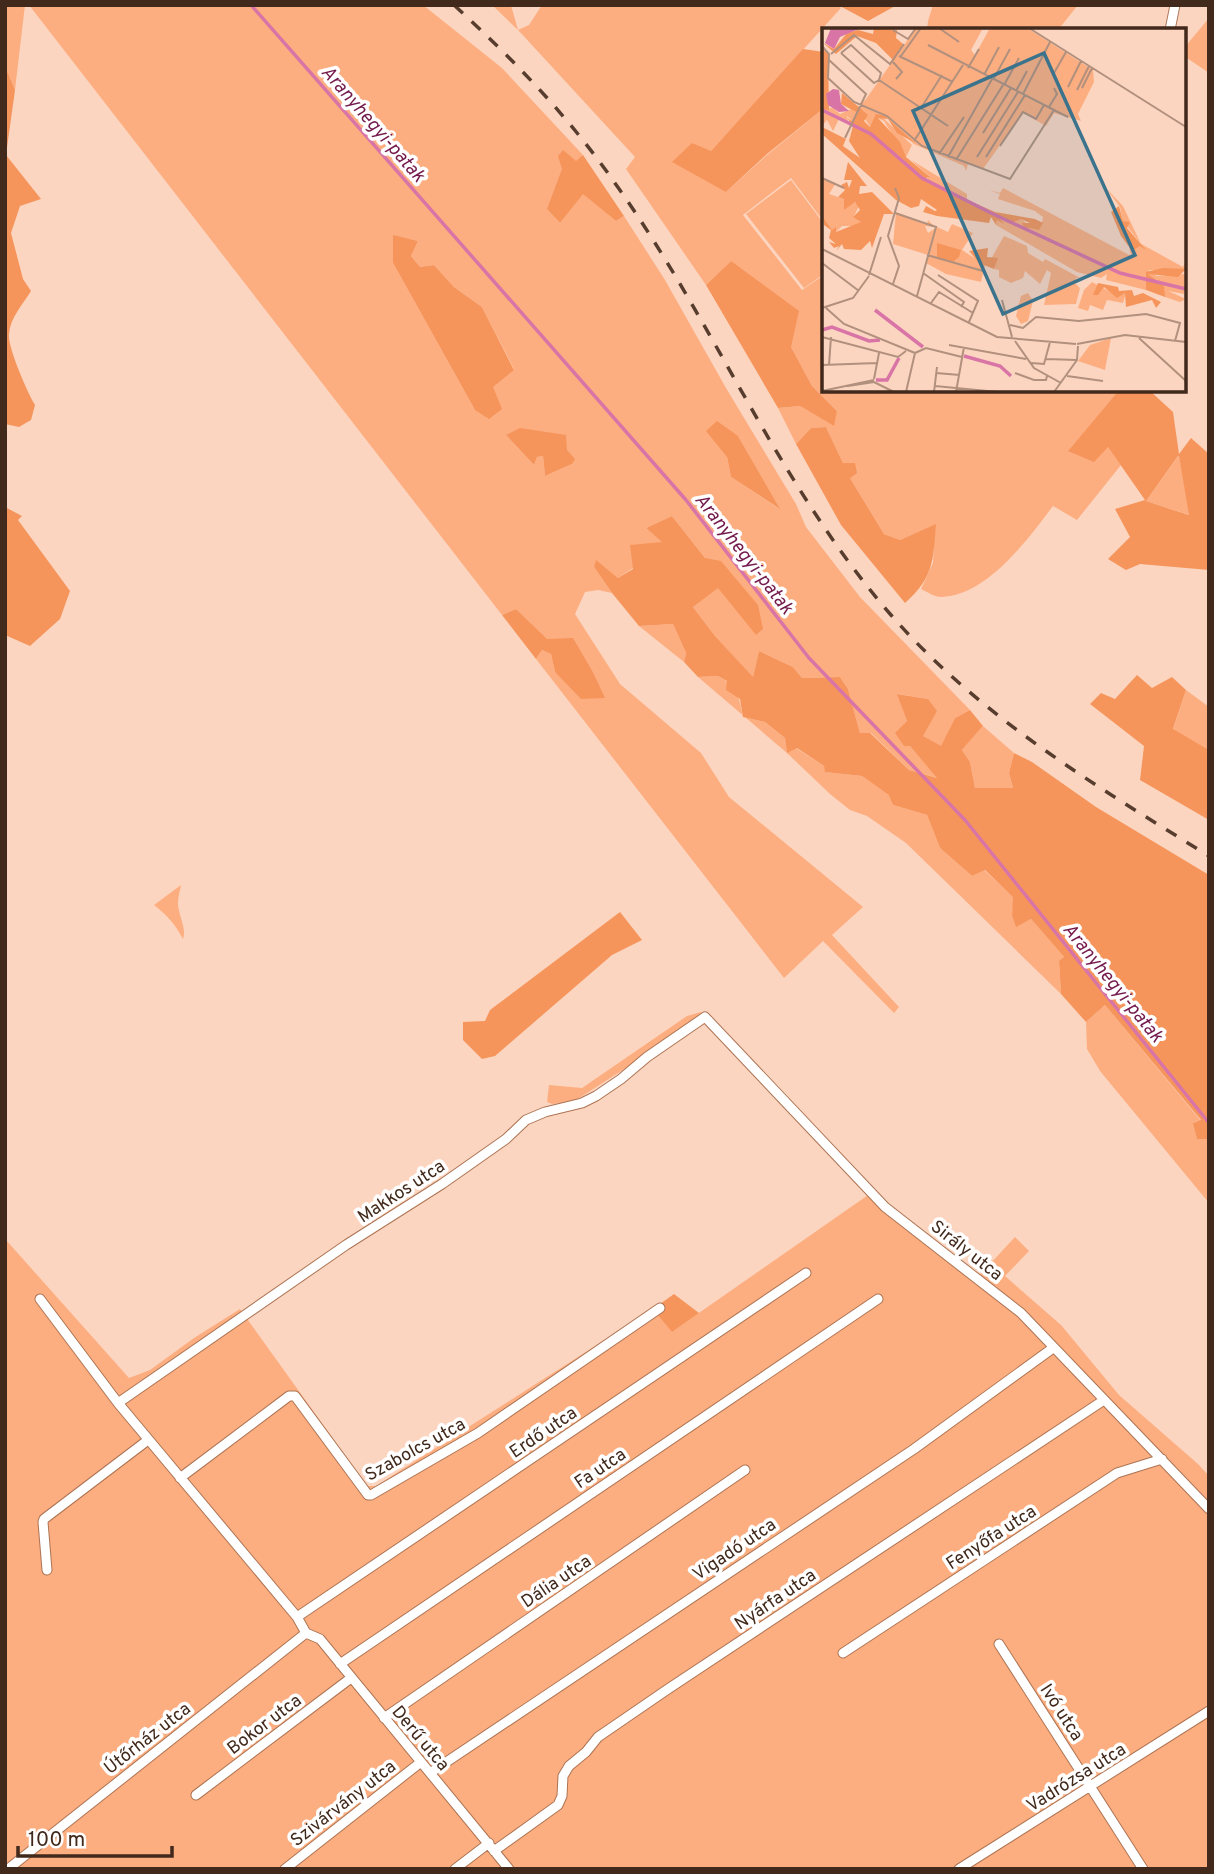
<svg xmlns="http://www.w3.org/2000/svg" width="1214" height="1874" font-family="Overpass,sans-serif">
	<rect width="100%" height="100%" fill="#fcd5c0"/>
	<path fill="#fdae80" fill-rule="evenodd" d="M5 5H25L15 90 5 66Z
		M29 5H423L502 68 583 155 577 161 563 169 548 210 560 223 583 193 616 221 624 216 665 280 726 388 796 504 806 527 860 597 970 710 955 718 941 747 923 736 928 699 898 694 907 721 910 746 938 778 909 770 871 733H860L848 689 840 677 802 678 793 667 759 651 753 678 715 636 693 607 718 587 705 558 672 516 646 528 663 542 633 568 618 578 596 561 594 567 612 593 598 590 585 592 575 614 620 684 701 753 729 797 863 907 832 935 899 1007 894 1013 823 941 784 978 536 659 542 650 551 654 555 672 566 681 604 698 594 674 547 640 516 609 502 615ZM393 236 418 241 411 256 420 267 434 265 454 287 482 307 514 369 492 387 475 410 393 263ZM506 435 572 464 545 476 543 456 537 457 534 465ZM738 436 778 507V508L731 477 727 457Z
		M492 5H511L518 30 529 25 542 5H838L841 8 711 151 726 192 767 155 824 108V222L791 178 743 215 802 290 824 275V390H1119L1069 450 1108 447 1121 465 1077 520 1053 506C1028 539 987 596 941 597 935 597 927 592 921 589L933 563 935 525 900 540 884 534 850 478 826 427 811 428 796 444 778 408 800 406 833 425 837 411 812 386 791 347 731 261 706 285 626 169 635 157 519 31Z
		M933 5H1078L1058 30H927L928 21Z
		M1209 18V73L1184 56V48Z
		M791 180 824 224V274L804 288 746 214Z
		M1179 455 1190 515 1146 501Z
		M673 624 686 653 684 662 639 626Z
		M718 676C736 685 740 698 743 717L765 722 785 738 787 752 796 748 824 766 826 772 862 776 890 795 893 805 927 815 940 848 972 876 984 870 1014 897 1012 916 1016 926 1031 919 1064 957 1059 962 1061 994 906 843 867 816 850 810 830 794 787 753 698 677Z
		M1186 690 1209 707V750L1173 730Z
		M983 726 1014 753 1009 773 1013 788H975L970 762 962 750Z
		M181 885C180 891 178 897 178 903 178 915 187 928 183 939 175 924 167 915 154 905Z
		M1105 1005 1201 1121 1194 1122 1197 1139H1209V1203L1100 1071 1087 1049 1086 1022Z
		M701 1012 705 1017 573 1102 552 1104 547 1102 549 1085 582 1088 687 1016Z
		M871 1193 977 1278 1015 1237 1029 1251 1005 1276 1061 1325 1119 1395 1198 1464 1209 1476V1869H5L6 1240 129 1378 150 1370 194 1338 240 1309 367 1486H376L653 1309 673 1331Z"/>
	<path fill="#f5955b" fill-rule="evenodd" d="M838 5H897L868 21Z
		M803 49 824 52V108L767 154 726 192 672 162 692 143 711 151Z
		M5 66 15 90 6 155 41 199 20 206 11 233 23 279 31 291C23 304 10 318 9 334 7 346 28 394 35 405L31 420 19 427 5 424Z
		M563 150 576 161 583 155 624 216 616 221 583 194 560 223 547 209 562 169 558 156Z
		M393 235 418 241 411 256 420 267 434 265 454 287 482 307 514 370 493 387 502 409 489 419 475 410 393 263Z
		M731 261 799 311 791 347 812 386 837 411 834 426 800 406 778 408 706 285Z
		M1119 390H1149L1173 412 1179 454 1191 438 1209 454V570L1140 564 1126 570 1108 559 1130 537 1115 509 1145 500 1108 447 1094 462 1068 451ZM1178 456H1179L1189 515 1146 501Z
		M717 421 738 436 780 509 731 477 727 457 706 431Z
		M826 427 843 463H855L857 473 850 478 884 534 900 540 936 524C933 561 934 577 905 603L841 525 796 444 811 428Z
		M520 428 566 435 567 450 575 459 572 464 545 476 543 456 537 457 534 465 506 435Z
		M5 507 22 516 18 520 70 591 60 619 30 646 5 635Z
		M672 516 705 558 721 561 758 605 763 629 756 635 718 588 693 607 715 636 753 677 759 651 793 667 802 678 840 677 848 689 860 733H870L909 770 937 778 910 746H904L895 733 907 721 897 694 928 699 937 711 923 736 941 746 955 718 970 710 983 726 962 750 970 762 975 788H1013L1009 773 1014 753 1032 762 1096 807 1209 875V1139H1197L1193 1123 1201 1120 1105 1005 1086 1022 1061 994 1059 961 1064 957 1031 919 1016 927 1012 916 1013 897 985 870 972 876 940 848 927 815 893 805 889 795 862 776 825 772 824 766 797 748 787 753 785 738 765 722 743 717 740 699 726 690 727 681 718 676 698 677 684 662 686 653 673 624 639 626 612 593 594 567 596 560 618 578 633 569 630 545 662 542 646 528Z
		M516 609 547 639 573 638 594 674 605 698 581 699 555 672 551 654 542 650 536 659 502 615Z
		M1137 675 1152 688 1172 677 1186 690 1173 729 1209 750V820L1140 780 1144 746 1090 704 1101 693 1115 699Z
		M620 912 642 940 612 955 495 1056 482 1059 463 1040V1022L485 1021 490 1010Z
		M674 1294 699 1313 672 1332 653 1309Z"/>
	<g fill="none" stroke-linecap="round" stroke-linejoin="round">
		<path stroke="#d975a6" stroke-width="3.5" d="M251 5 686 500 809 658 965 820 1209 1123"/>
		<g stroke="#ad7453" stroke-width="11">
			<path id="minor" d="M1170 30 1175 5
				M40 1299 118 1403 346 1245 442 1184 506 1139 526 1120 545 1112 582 1103 596 1096 621 1079 647 1057 705 1017 885 1207 1021 1313 1209 1509
				M118 1403 297 1617 306 1633
				M180 1478 289 1396H295L368 1495H371L478 1433 660 1308
				M47 1570 43 1522 44 1519 148 1440
				M297 1617 806 1273
				M306 1633 320 1639 509 1869
				M999 1644 1143 1869
				M843 1653 1117 1473 1162 1459
				M340 1664 878 1299
				M384 1718 745 1470
				M430 1773 914 1449 1053 1348
				M196 1795 351 1678
				M494 1851 558 1805 562 1796 563 1776 569 1766 586 1752 598 1737 668 1689 1104 1400
				M8 1869 306 1633
				M285 1869 421 1762
				M455 1869 489 1843
				M959 1869 1209 1711"/>
		</g>
		<use href="#minor" stroke="#fff" stroke-width="9"/>
		<path stroke="#573d2e" stroke-width="3.5" stroke-dasharray="12 12" stroke-linecap="butt" d="M454 5C515 61 570 118 617 186 715 324 779 486 891 615 980 717 1096 786 1209 856"/>
	</g>
	<g text-anchor="middle" stroke-width="7" stroke-linejoin="round" paint-order="stroke">
		<g font-size="18" fill="#41291b" stroke="#fff">
			<text transform="translate(401 1191) rotate(-33)" y="6">Makkos utca</text>
			<text transform="translate(967 1250) rotate(38)" y="6">Sirály utca</text>
			<text transform="translate(543 1432) rotate(-34)" y="6">Erdő utca</text>
			<text transform="translate(415 1449) rotate(-29)" y="6">Szabolcs utca</text>
			<text transform="translate(600 1468) rotate(-34)" y="6">Fa utca</text>
			<text transform="translate(991 1537) rotate(-33)" y="6">Fenyőfa utca</text>
			<text transform="translate(734 1549) rotate(-34)" y="6">Vigadó utca</text>
			<text transform="translate(556 1581) rotate(-34)" y="6">Dália utca</text>
			<text transform="translate(775 1599) rotate(-34)" y="6">Nyárfa utca</text>
			<text transform="translate(1062 1712) rotate(57)" y="6">Ivó utca</text>
			<text transform="translate(264 1724) rotate(-37)" y="6">Bokor utca</text>
			<text transform="translate(147 1738) rotate(-38)" y="6">Útőrház utca</text>
			<text transform="translate(421 1738) rotate(50)" y="6">Derű utca</text>
			<text transform="translate(1076 1777) rotate(-32)" y="6">Vadrózsa utca</text>
			<text transform="translate(343 1803) rotate(-38)" y="6">Szivárvány utca</text>
		</g>
		<g font-size="19" font-style="italic" fill="#73194c" stroke="#fff">
			<text transform="translate(374 123) rotate(49)" y="7">Aranyhegyi-patak</text>
			<text transform="translate(745 553) rotate(52)" y="7">Aranyhegyi-patak</text>
			<text transform="translate(1114 982) rotate(51)" y="7">Aranyhegyi-patak</text>
		</g>
	</g>
	<g transform="translate(822 28)">
		<rect width="364" height="364" fill="#fcd5c0"/>
		<path d="M94 0H161L149 22 153 27 168 0H205L271 42 272 54 256 86 259 93 232 85 224 98 201 85 161 141 146 136 144 143 142 138 92 116 63 88H59L90 117 84 129 62 93 54 89 49 100 32 75 37 79 44 71ZM11 80 18 86 32 80 36 85 30 93 25 88 26 94 17 91 11 103 5 92 0 98V81ZM89 132 145 166V172L104 153 107 148ZM0 151 14 155 7 166 22 171V179L31 173 37 178 32 188 39 194 38 198H20L13 205 0 193ZM283 159 301 178 319 216 301 193 298 179ZM181 160 309 228 307 218 313 221 312 212 361 239 364 233V241L359 242H326L335 248 364 246 362 266 346 263 364 271 358 274 343 269 335 257H326L324 262 284 252 285 246 279 250 255 244 174 197 175 192 180 193 174 188H177L188 194 199 190 210 201 220 194 221 189 213 183 176 171 178 166 167 162 178 165ZM74 184 105 196 106 192 113 199 103 198 106 205 115 199 126 204 130 196 151 205 140 222 163 237 159 254 124 246 104 235 106 227 71 216ZM182 208 205 218 206 225 221 234 223 231 260 251 254 250 253 255 258 260 254 276 222 277 229 245 225 242 218 256 203 243 201 250 189 255 177 249V242L172 241 175 230 169 231ZM270 254 294 267 304 265 301 275 285 272 281 282 268 277 266 283 256 280 262 262ZM206 265 211 273 206 293 199 296 194 288 199 268ZM289 310 283 342 256 333 268 317Z" fill="#fdae80"/>
		<path d="M52 0 75 2 74 10 81 16 72 33 54 15 35 8 14 26 1 15 12 21 25 5 36 2 51 6ZM0 19 6 26 7 82 0 81ZM20 65 46 87 42 93 48 99 54 86 63 88 93 115 75 105 66 91 56 90 78 114 84 129 108 149 104 150 107 155 173 184 213 191 221 195 217 202 202 199 200 195H208L199 191 189 195 176 188 182 196 175 192 174 197 169 189 167 195 115 188 101 184 104 178 113 183 115 182 99 171 97 178 89 180 74 172 0 106V99L24 111 21 118 38 130 27 113 31 98 25 90 30 93 36 85 19 76ZM26 134 45 158H38L37 166 50 164 72 186H62L50 220 48 213 39 222 22 221 20 216 14 223 17 218 12 220 7 214 14 216 7 210 9 202 2 197V191L10 202 14 199V204L39 194 31 189 38 182 33 174 22 182V171L16 169 23 162 19 157 25 154 27 160 30 152H22ZM297 178 301 193 308 194 305 200 324 222 318 218 310 223 299 208 289 184ZM115 215 139 222 137 229 131 234 115 230ZM166 220 165 229 176 230 172 241 157 235 147 223ZM341 240 364 241 356 249 326 246 342 258 343 269 324 262V244ZM276 255 296 259 297 263 310 262 312 268 321 265 339 274 334 280 330 272 304 279 303 265 295 270 282 259 276 267H271Z" fill="#f5955b"/>
		<path d="M9 0H39L18 9 12 21 3 15ZM11 61 17 62 19 76 27 83 17 84 6 77 4 66Z" fill="#d975a6"/>
		<path fill="none" stroke="#d975a6" stroke-width="3.5" d="M0 82 49 106 100 150 169 185 298 245 364 261M53 282 101 319M0 302 10 299 47 313 58 312M142 328 178 338 189 348M54 352H65L77 330"/>
		<path fill="none" stroke="#b1907e" stroke-width="2" d="M117 0 137 14M207 0 364 99M71 2 86 11 94 0M106 17 232 82M0 18 7 26 6 50 32 74 65 88 100 118 188 151 232 82 246 89M19 25 29 17 59 45 57 52M19 25 52 55 57 52M9 26 32 7 68 36 82 16M77 28 131 54M79 28 99 0M7 32 44 66 23 110M71 34 80 44 74 51M146 40 157 21M232 45 244 24M162 47 177 19M57 52 126 98M171 52 188 21M182 57 197 30M246 59 259 33M260 60 270 40M255 62 267 38M194 63 205 43M201 66 228 14M227 79 235 66 232 60M99 80 120 47M161 105 189 60M92 113 141 37M178 118 201 84 214 91 222 77M117 126 142 89M126 129 170 51M155 129 196 64M164 129 203 67M134 132 181 57M0 150 22 160M73 185 114 199 95 268M0 221 175 309 254 316M105 227 161 243M0 235 37 263M101 245 142 274 139 279M47 247 59 209M116 247 156 273 147 294M71 256 77 238 66 208 77 170 73 160M180 272 190 309M109 275 117 264 151 285M0 280 31 270 47 248M4 280 22 296 93 325M188 297 201 300 214 289 257 293 324 286 358 295 353 313M0 309 76 329 84 323M317 310 364 353M193 313 212 340 239 355M255 316 303 307 364 314M127 317 204 331M93 325 104 320 140 329M224 331 255 332M209 335 222 336 228 314M0 337 55 335M7 337 9 309M114 345 138 347M193 345 212 352H224L225 348M245 348 281 353M52 351 57 325M26 358 52 354 72 364M113 358 176 364M0 363 52 352M84 364 93 325M112 364 115 339M134 364 142 319M232 364 255 332 256 318"/>
		<path fill="#3b738d" fill-opacity="0.15" stroke="#3b738d" stroke-width="3.5" d="M222 25 313 227 181 286 91 83Z"/>
		<rect width="364" height="364" fill="none" stroke="#41291b" stroke-width="3.5"/>
	</g>
	<rect width="1214" height="1874" fill="none" stroke="#41291b" stroke-width="14"/>
	<path d="M18 1846v10h154v-10" fill="none" stroke="#41291b" stroke-width="3.5"/>
	<text x="28" y="1846" font-size="21" fill="#41291b" stroke="#ffffff" stroke-width="5" paint-order="stroke">100 m</text>
</svg>
